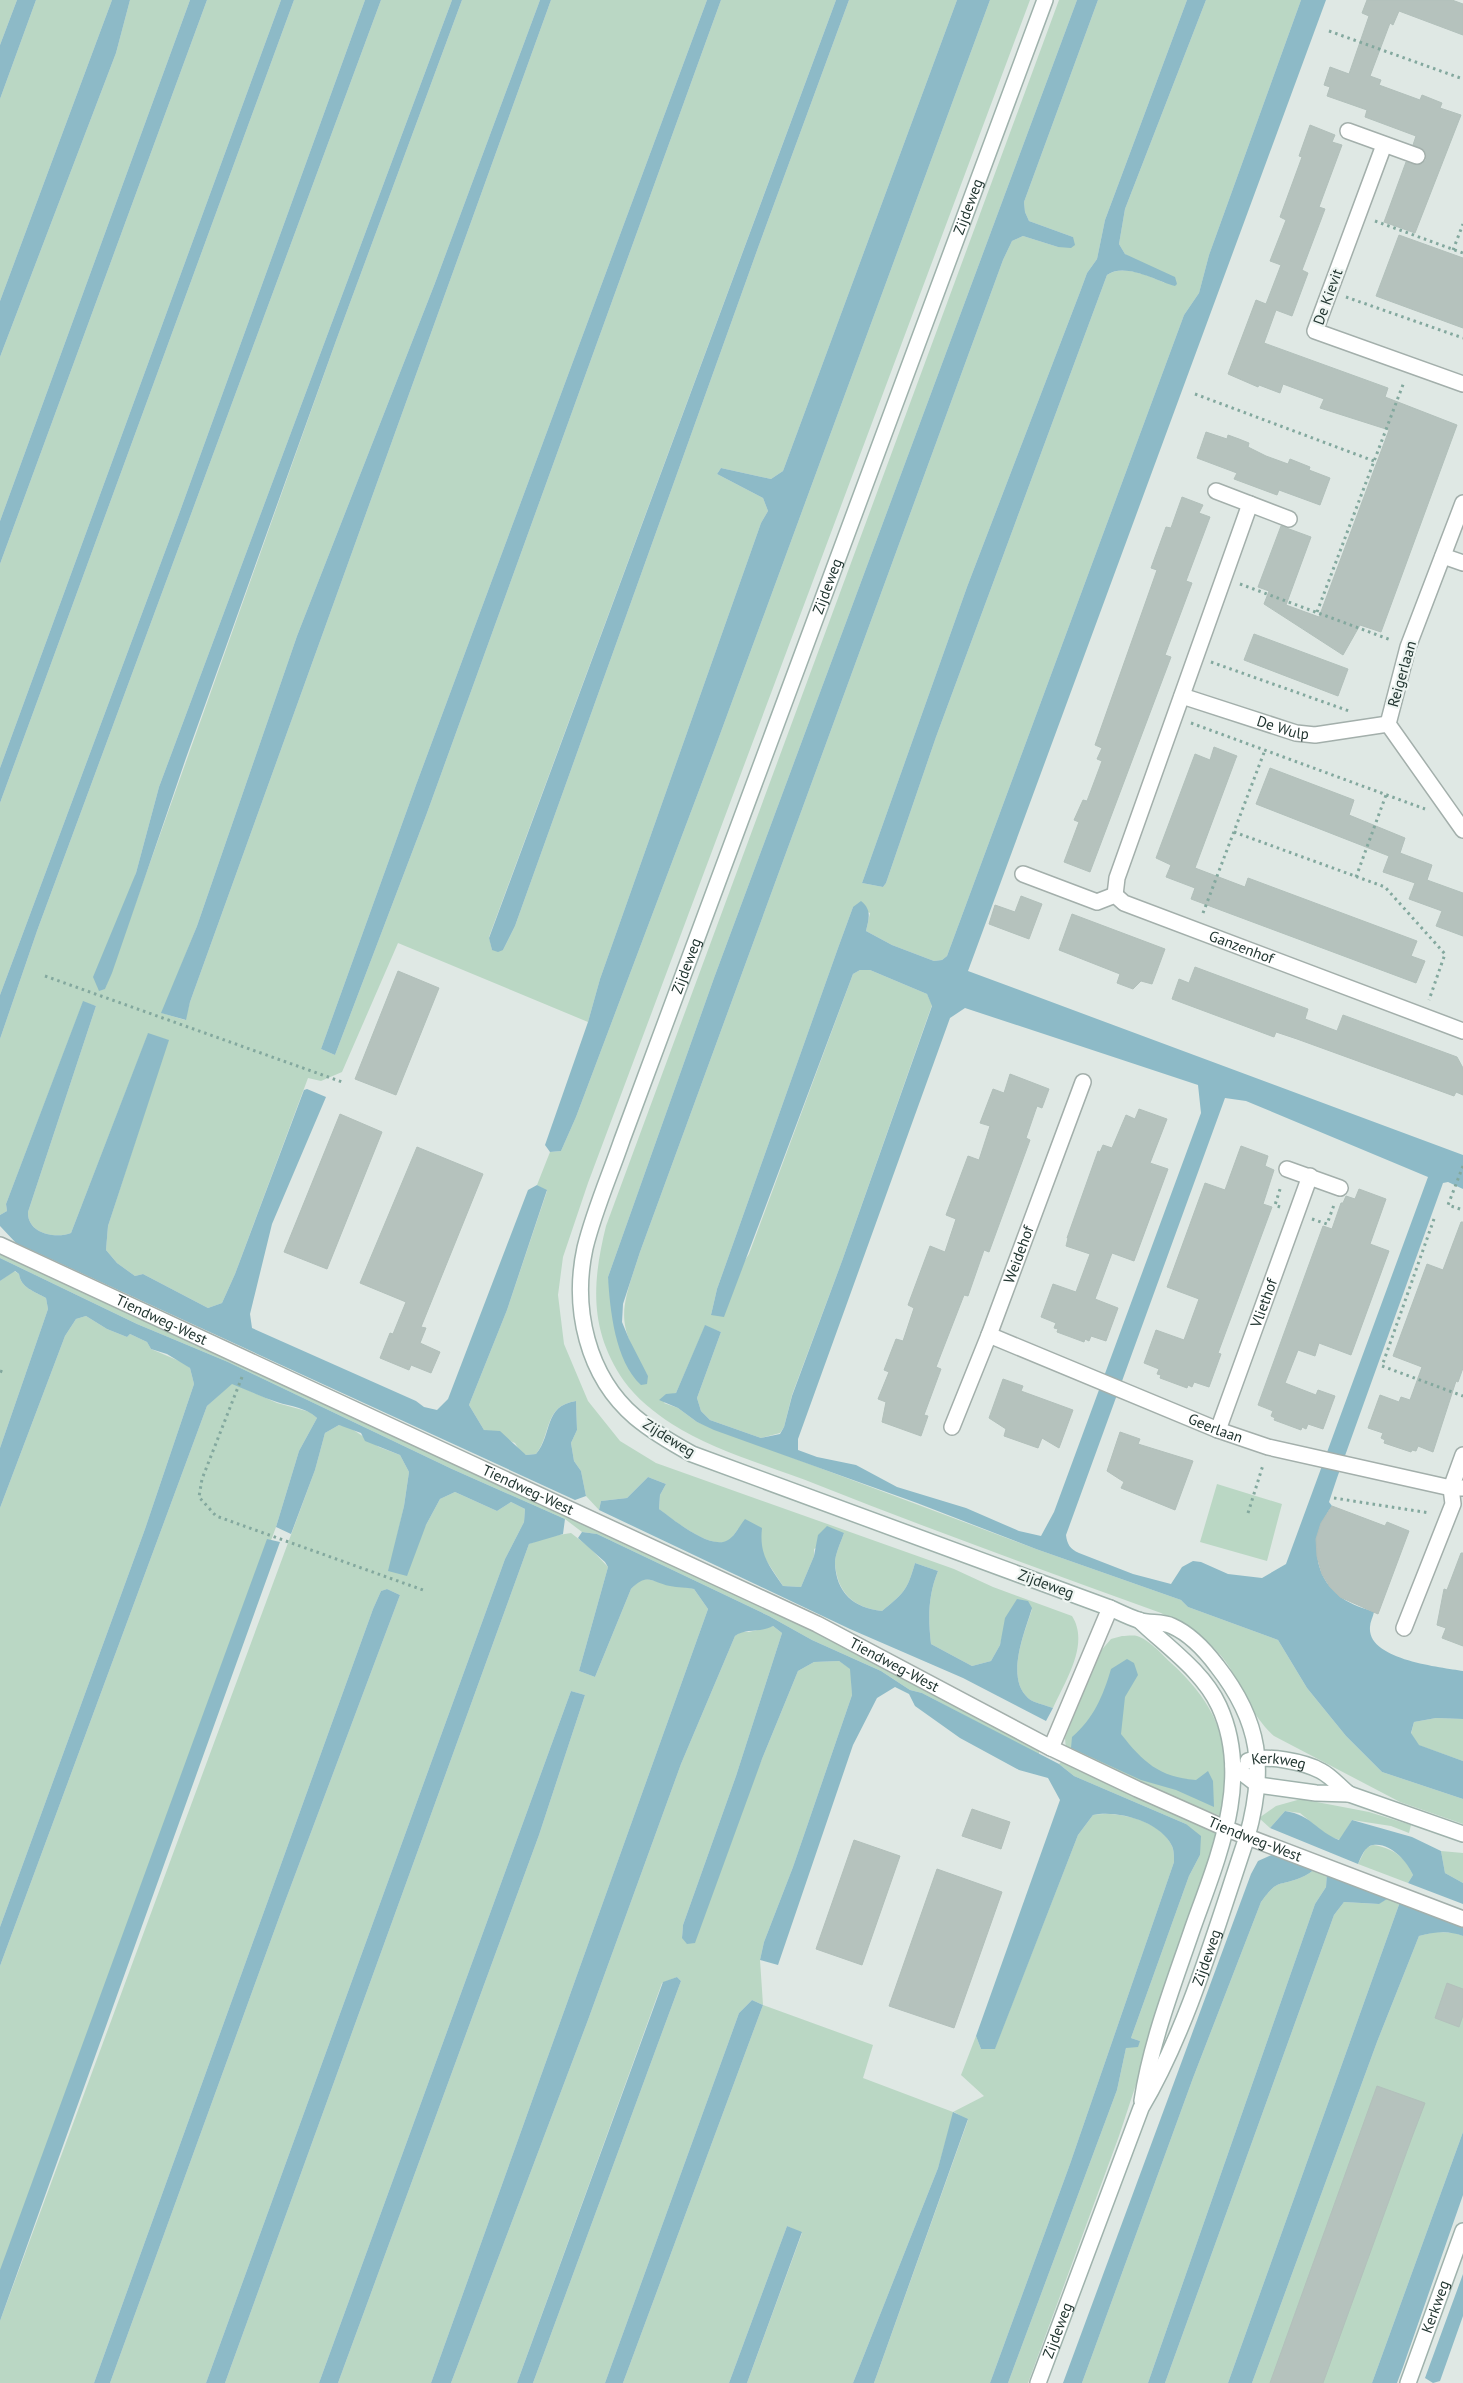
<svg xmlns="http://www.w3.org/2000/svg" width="1463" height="2383" font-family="'PT Sans',sans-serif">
	<rect width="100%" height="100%" fill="#dfe8e4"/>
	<path fill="#bad7c4" d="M0 0H17L0 45Z
		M36 0H112L0 301V99Z
		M130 0H190L0 521V357L116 53Z
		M207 0H281L0 768V564Z
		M294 0H365L179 514 0 995V803Z
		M381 0H452L159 787 105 989 337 338 462 0H540L435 283 297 636 197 926 162 1013 185 1020 190 1002 551 0H707L416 785 321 1049 335 1055 427 813 721 0H836L489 937 492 950H503L515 926 759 245 849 0H957L783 471 771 479 721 468 717 474 763 498 768 511 761 523 600 979 588 1022 398 943 342 1072 321 1081 308 1078 235 1274 222 1303 208 1308 143 1274 135 1276 117 1263 106 1250 108 1226 168 1040 148 1034 71 1233C56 1239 27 1234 28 1212L96 1006 83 1002 6 1204 7 1211 0 1215V1039L37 931Z
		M990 0H1030L588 1183 563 1257 558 1295 564 1344 588 1401 620 1441 656 1463 954 1569 993 1587 1072 1616C1090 1644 1065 1681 1053 1708 1046 1705 1033 1703 1028 1698 1005 1677 1025 1632 1032 1609L1003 1633 1000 1645 991 1661 972 1666 931 1644C928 1617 928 1596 938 1571L915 1563C907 1591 904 1593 882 1611 854 1608 837 1593 835 1563 835 1554 841 1542 844 1533L814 1549V1556L801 1587 783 1586 764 1557 760 1543 738 1529C736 1532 733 1536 731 1539 715 1554 672 1519 659 1509L660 1495 666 1484 648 1477 627 1498 601 1501 599 1510 586 1496 581 1471 574 1461 571 1443 577 1430 576 1401C543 1406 552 1434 536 1454L526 1455 521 1453 515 1443 484 1430 469 1405 507 1310 547 1191 537 1185 550 1152 561 1151 576 1117 715 748Z
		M1059 0H1077L714 978 608 1277 624 1358 648 1376C614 1320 621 1311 640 1252L1003 260 1012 241 1023 236 1058 247 1073 237 1029 221 1025 212 1024 202 1098 0H1187L1105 220 1097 259 1087 273 1080 292 967 587 862 883 883 887 886 883 936 737 1107 275C1123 264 1149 276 1165 283L1125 254 1119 244 1125 209 1206 0H1301L1209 255 1199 293 1184 315 947 956 942 960 934 961 892 945 866 931 870 913 853 907 838 948 717 1289 711 1315 749 1254 853 974 860 970H870L927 994 932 1005 842 1261 792 1395 784 1427 780 1433 761 1438 710 1420 701 1411 697 1398 721 1332 705 1326 676 1393 670 1395 664 1403 678 1408 697 1422 1036 1549 1181 1600 1188 1607 1278 1640 1307 1688 1346 1736 1382 1772 1463 1799V1824L1400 1802 1274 1736C1252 1716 1245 1693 1230 1668 1215 1643 1187 1626 1161 1613 1046 1571 931 1530 818 1485 772 1467 712 1450 672 1424 655 1413 636 1398 624 1381 589 1330 592 1283 606 1226Z
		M0 1252 791 1619 899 1672 1039 1749V1755L922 1693 910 1690 881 1671 812 1640 769 1616 597 1534 582 1532 565 1519 452 1469 228 1362 137 1324 0 1258Z
		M14 1271 19 1274C21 1288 34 1291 46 1298L48 1309 0 1448V1281Z
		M86 1316 107 1329 127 1337 130 1334 147 1342 151 1349 184 1363 190 1368 194 1384 145 1529 0 1927V1508L65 1336 76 1319Z
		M232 1383 277 1403 310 1412 317 1418 299 1451 276 1527 0 2275V1966L207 1406Z
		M339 1425 349 1427 379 1447 400 1455 409 1472 404 1506 389 1571 426 1525 440 1499 455 1492 497 1511 511 1502 525 1509 524 1522 505 1559 206 2383H110L280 1915 400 1595 387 1589 381 1591 373 1609 94 2383H0V2321L315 1470 325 1433Z
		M1217 1484 1282 1504 1267 1561 1200 1542Z
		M571 1533 589 1547 608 1567 579 1671 595 1677 631 1589 640 1580 646 1579 694 1589 708 1609 431 2383H338L539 1835 585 1695 571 1691 319 2383H225L529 1544 547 1537Z
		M773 1626 782 1633 736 1776 683 1925 682 1938 762 1759 798 1671 814 1662 839 1661 851 1669 852 1695 793 1867 764 1942 760 1960 763 2005 873 2045 863 2078 953 2112 984 2096 961 2075 976 2036 981 2049 995 2048 1078 1835 1093 1815C1118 1811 1160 1820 1172 1846 1174 1850 1174 1857 1174 1862L1070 2164 990 2383H874L968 2120 954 2112 938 2168 853 2383H747L802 2233 787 2226 729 2383H623L763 2005 752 2000 739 2013 730 2038 605 2383H533L681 1981 677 1977 662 1983 517 2383H451L588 2020 681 1764 735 1636 740 1632H749Z
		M1122 1636C1126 1636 1133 1635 1137 1636 1148 1639 1162 1654 1170 1662 1223 1710 1231 1748 1221 1816L1165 1795 1066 1750 1065 1738 1099 1653 1111 1639Z
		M1436 1718 1463 1719V1761L1418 1745 1411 1734 1414 1722Z
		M1062 1761 1215 1832V1845L1119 2136 1028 2383H1008L1117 2090 1126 2048 1140 2041 1131 2038 1189 1876 1200 1855 1186 1824 1074 1776 1059 1764Z
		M1301 1799 1369 1812 1411 1825 1409 1833 1391 1826 1352 1820 1340 1840 1328 1836 1300 1813 1285 1811 1270 1828 1259 1818 1276 1806Z
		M1373 1845C1392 1848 1405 1856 1413 1875L1408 1883 1358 1864 1366 1848Z
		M1441 1851 1463 1853V1883L1445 1873Z
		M1317 1868 1327 1872 1326 1887 1315 1904 1148 2383H1082L1193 2078 1261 1902C1278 1879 1276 1887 1300 1878 1306 1876 1312 1871 1317 1868Z
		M1392 1896 1401 1899 1228 2383H1165L1334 1915 1344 1902 1378 1904Z
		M1435 1932 1455 1933 1463 1936V2132L1372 2383H1252L1377 2042 1419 1936Z"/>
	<path fill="#8dbac7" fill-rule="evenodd" d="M17 0H36L0 99V45Z
		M112 0H130L116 53 0 357V301Z
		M190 0H207L0 564V521Z
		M281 0H294L0 803V768Z
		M365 0H381L37 931 0 1039V995L179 514Z
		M452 0H462L337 338 186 758 112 973 105 989 99 991 93 977 136 873 159 787Z
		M540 0H551L190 1002 186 1020 161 1013 197 926 297 636 435 283Z
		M707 0H721L427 813 335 1055 321 1049 416 785Z
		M836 0H849L759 245 515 926 503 950 498 952 492 950 489 938Z
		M957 0H990L715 748 576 1117 561 1151 550 1152 545 1145 588 1022 600 979 761 523 768 511 763 498 717 474 721 468 771 479 783 471Z
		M1077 0H1098L1024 202 1025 212 1029 221 1073 237 1075 245 1071 248 1058 247 1023 236 1012 241 1003 260 640 1252 623 1304 622 1322 629 1339 648 1376 647 1384 641 1385C615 1361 610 1310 608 1277L714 978Z
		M1187 0H1206L1125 209 1119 244 1125 254 1175 277 1177 284 1175 286C1156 281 1125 262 1107 275L936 737 886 883 883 887 862 883 967 587 1080 292 1087 273 1097 259 1105 220Z
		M1301 0H1326L968 971 1463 1155V1189L1448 1182 1443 1183 1337 1478 1329 1502 1332 1506C1310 1535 1311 1576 1342 1598 1352 1605 1363 1608 1374 1612 1373 1617 1370 1622 1370 1627 1367 1660 1441 1667 1463 1671V1719L1436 1718 1414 1722 1411 1733 1419 1745 1463 1761V1799L1382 1772 1346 1736 1307 1688 1278 1640 1188 1607 1181 1600 1036 1549 917 1503 714 1430 697 1422 678 1408 659 1400 666 1394 676 1393 705 1325 721 1332 697 1398 701 1411 710 1420 761 1438 780 1434 784 1427 792 1396 842 1261 932 1006 927 994 870 970H860L853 974 724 1317 711 1315 717 1289 838 948 853 907 861 901C872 910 869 918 866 931L892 945 934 961 942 960 947 956 1184 315 1199 293 1209 255ZM965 1008 1198 1085 1201 1113 1054 1512 1041 1536 1019 1531 966 1508 897 1487 856 1465 817 1457 798 1450V1439L950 1018ZM1225 1098 1246 1101 1428 1177 1286 1564 1262 1578 1228 1574 1201 1562 1193 1561 1182 1567 1171 1584 1133 1574 1079 1553C1070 1549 1067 1544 1066 1535Z
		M83 1001 96 1006 28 1212C27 1234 56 1239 71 1233L148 1033 169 1040 108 1226 106 1250 117 1263 135 1276 143 1274 208 1308 222 1303 235 1274 304 1090 307 1089 326 1097 272 1224 250 1314 252 1328 416 1401 424 1407 437 1410 448 1399 528 1190 537 1185 547 1190 507 1310 469 1405 484 1430 500 1431 526 1455 536 1454C553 1434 543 1406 576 1401L577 1430 571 1443 574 1461 581 1471 586 1496 575 1500 16 1243 0 1226V1215L7 1211 6 1204Z
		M0 1258 137 1324 228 1362 452 1469 565 1519 563 1534 529 1544 225 2383H206L505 1559 524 1522 525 1509 511 1502 497 1511 455 1492 440 1499 426 1525 407 1576 388 1571 404 1506 409 1472 400 1455 365 1441 361 1433 339 1425 325 1433 315 1470 291 1534 276 1527 299 1451 317 1418C305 1407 292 1407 277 1402 262 1397 247 1390 232 1384L207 1406 0 1966V1927L145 1529 194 1384 190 1368 167 1354 151 1349 147 1342 130 1334 127 1337 107 1329 86 1316 76 1319 65 1336 0 1508V1448L48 1309 46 1298C34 1291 21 1288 19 1274L15 1271 0 1281Z
		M648 1477 666 1484 660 1495 659 1509C673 1519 711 1551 728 1540 735 1536 740 1525 745 1519L762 1528C759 1555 769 1565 783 1586L801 1587 814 1556 818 1535 827 1526 844 1533C841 1542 835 1554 835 1563 836 1593 854 1608 882 1611 904 1593 907 1591 915 1563L938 1571C928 1596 928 1617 931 1644L972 1666 991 1661 1000 1645 1005 1618 1017 1599 1028 1601 1032 1608C1025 1632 1005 1677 1028 1698 1033 1703 1046 1705 1053 1708L1046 1721 963 1678 850 1629 599 1510 601 1501 627 1498Z
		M582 1532 597 1534 769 1616 812 1640 881 1671 910 1690 922 1693 1059 1764 1074 1776 1186 1824 1201 1836 1200 1855 1189 1876 1131 2038 1140 2041 1138 2047 1126 2048 1117 2090 1008 2383H990L1070 2164 1174 1862C1174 1857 1174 1850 1172 1846 1160 1821 1117 1810 1093 1815L1078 1835 995 2049H981L976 2036 1060 1800 1048 1778 1019 1770 960 1738 915 1706 909 1694 895 1687 877 1698 853 1745 778 1965 760 1960 764 1942 793 1867 852 1695 850 1669 839 1661 814 1662 798 1671 762 1759 695 1943 687 1944 682 1938 683 1925 736 1776 782 1633 773 1626C761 1633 745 1628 735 1636L681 1764 588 2020 451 2383H431L708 1609 694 1589C686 1587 678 1588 670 1586 651 1582 648 1572 631 1589L595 1677 579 1671 608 1567 605 1562 578 1538Z
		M267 1539 280 1542 0 2321V2270Z
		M387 1589 400 1595 280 1915 110 2383H94L373 1609 381 1591Z
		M1127 1659 1134 1663 1138 1675 1125 1697 1121 1734C1143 1762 1159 1777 1196 1780L1208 1771 1213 1781 1214 1807 1176 1790 1141 1780 1071 1748 1072 1737C1094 1718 1103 1696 1111 1669Z
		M571 1691 585 1695 539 1835 338 2383H319Z
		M1285 1811C1312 1815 1316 1831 1339 1840L1352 1820 1412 1837 1441 1851 1445 1873 1463 1883V1904L1408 1883 1413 1875C1407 1861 1390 1842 1373 1845 1365 1846 1361 1857 1358 1864L1270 1828Z
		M1276 1853 1392 1896 1379 1904 1344 1902 1334 1915 1165 2383H1148L1315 1904 1326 1887 1327 1872 1317 1868C1312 1871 1306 1876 1300 1878 1276 1887 1278 1879 1261 1902L1193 2078 1082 2383H1063L1251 1874 1258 1861Z
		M1401 1899 1463 1926V1936C1448 1930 1434 1932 1419 1936L1377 2042 1252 2383H1228Z
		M677 1977 681 1981 533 2383H517L663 1982Z
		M752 2000 763 2005 623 2383H605L730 2038 739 2013Z
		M953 2112 968 2119 874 2383H853L938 2168Z
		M1463 2132V2195L1403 2367 1397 2383H1372Z
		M787 2226 802 2232 747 2383H729Z
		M1463 2274V2316L1440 2381 1433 2383 1425 2378Z"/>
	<path fill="#b5c2bd" stroke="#b2c0bb" d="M1367 0H1452L1463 4V35L1399 11 1393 25 1390 23 1370 76 1381 80 1379 85 1420 100 1422 95 1442 103 1440 108 1461 115 1415 233 1384 222 1406 162 1418 165 1426 160 1424 150 1413 145 1416 136 1365 117 1367 110 1327 96 1330 87 1324 85 1330 67 1349 74 1369 16 1362 13Z
		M1310 125 1335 135 1332 142 1342 145 1319 207 1325 209 1302 270 1308 273 1292 316 1276 310 1264 343 1388 388 1385 397 1457 425 1381 632 1360 625 1343 655 1264 604 1269 591 1258 587 1281 526 1311 537 1286 605 1319 617 1389 430 1320 408 1324 399 1283 384 1280 393 1259 385 1258 387 1228 374 1256 300 1266 304 1281 265 1270 261 1286 220 1280 217 1302 157 1299 156Z
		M1399 235 1463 258V328L1376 296Z
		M1206 432 1227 439 1228 435 1239 439 1249 443 1248 447 1266 456 1288 464 1290 459 1310 467 1309 470 1330 478 1320 505 1279 490 1277 495 1234 479 1237 473 1197 458Z
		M1182 497 1203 505 1199 513 1210 517 1186 581 1192 583 1165 655 1171 657 1090 872 1064 862 1079 822 1074 820 1083 800 1087 801 1102 761 1097 759 1102 748 1095 745 1157 570 1151 568 1166 527 1171 528Z
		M1254 634 1348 669 1338 696 1244 660Z
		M1214 747 1237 756 1236 758 1195 868 1245 887 1248 878 1417 941 1411 956 1425 961 1416 983 1191 899 1195 888 1166 877 1171 865 1156 858 1195 754 1210 760Z
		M1270 768 1354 800 1349 815 1405 838 1400 853 1432 865 1427 880 1463 893V936L1436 926 1442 911 1409 899 1415 883 1383 872 1389 856 1256 804Z
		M1021 896 1042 904 1029 939 989 924 995 905 1015 912Z
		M1072 914 1165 949 1152 984 1141 981 1133 989 1117 983 1120 974 1059 950Z
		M1195 967 1308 1009 1305 1019 1337 1031 1343 1015 1457 1057 1463 1068V1095L1456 1092 1454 1096 1297 1039 1276 1032 1274 1037 1172 999 1179 979 1189 983Z
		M398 971 439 988 396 1095 355 1079Z
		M1010 1074 1049 1089 1042 1108 1037 1106 1026 1138 1030 1140 989 1252 984 1250 968 1296 964 1295 936 1367 941 1369 924 1415 928 1416 921 1436 882 1422 886 1402 878 1399 889 1372 884 1370 896 1339 903 1341 914 1308 908 1305 930 1246 945 1252 956 1219 946 1215 968 1156 979 1160 990 1126 980 1123 993 1089 1004 1093Z
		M1139 1109 1167 1119 1150 1163 1168 1169 1134 1261 1112 1253 1095 1299 1118 1308 1106 1341 1091 1336 1089 1341 1085 1339 1084 1342 1057 1332 1058 1329 1054 1328 1056 1323 1041 1317 1053 1284 1076 1292 1090 1254 1066 1246 1068 1238H1067L1098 1151 1100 1152 1103 1145 1112 1148 1126 1115 1135 1119Z
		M340 1114 382 1132 327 1269 284 1252Z
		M1241 1146 1268 1156 1265 1166 1274 1170 1263 1204 1272 1207 1218 1353 1221 1354 1209 1387 1194 1382 1192 1387 1188 1385 1187 1388 1160 1378 1161 1375 1157 1374 1159 1369 1144 1363 1156 1330 1184 1340 1199 1299 1167 1287 1205 1183 1225 1190Z
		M417 1147 483 1174 421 1327 426 1328 420 1343 440 1352 431 1373 411 1365 409 1370 380 1358 390 1333 393 1334 406 1302 360 1283Z
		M1359 1189 1386 1199 1370 1244 1389 1251 1351 1355 1319 1343 1315 1356 1298 1350 1285 1383 1316 1395 1318 1390 1335 1396 1323 1429 1308 1424 1306 1429 1302 1427 1301 1430 1274 1420 1275 1418 1271 1416 1273 1411 1258 1405 1323 1226 1332 1229 1341 1203H1343L1346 1196 1355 1199Z
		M1461 1222H1463V1368L1458 1382 1456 1381 1433 1452 1418 1446 1416 1451 1412 1450 1411 1452 1384 1443 1385 1440 1381 1438 1383 1433 1368 1428 1380 1395 1399 1402 1401 1397 1410 1400 1422 1367 1393 1356 1427 1264 1443 1270Z
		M1003 1379 1023 1386 1021 1391 1073 1410 1059 1448 1042 1438 1038 1448 1004 1436 1006 1429 989 1418Z
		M1120 1432 1140 1439 1138 1444 1193 1461 1175 1510 1121 1488 1124 1482 1107 1471Z
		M1332 1506 1385 1526 1387 1522 1409 1531 1378 1614 1340 1597 1330 1587 1322 1574 1317 1556 1316 1539 1321 1523Z
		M1461 1553H1463V1646L1442 1638 1446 1628 1437 1625 1444 1589 1447 1590Z
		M972 1809 1010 1822 1001 1849 962 1836Z
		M854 1840 900 1856 862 1965 816 1949Z
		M937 1869 1002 1892 954 2028 889 2006Z
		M1447 1983 1463 1989V2015L1459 2027 1435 2018Z
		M1377 2086 1425 2103 1412 2137 1323 2383H1270Z"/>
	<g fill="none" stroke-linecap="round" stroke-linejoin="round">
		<g stroke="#a3afab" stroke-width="18">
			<g id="street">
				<path d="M1348 131 1417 156"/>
				<path d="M1384 145 1315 331 1463 384"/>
				<path d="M1216 491 1289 519"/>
				<path d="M1463 503 1408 647 1388 724 1463 830"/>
				<path d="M1443 556 1463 563"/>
				<path id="s1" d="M1182 696 1296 733 1315 735 1388 724"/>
				<path id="s2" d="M1023 874 1097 902 1115 895 1124 903 1463 1031"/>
				<path d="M1115 895 1117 878 1250 504"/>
				<path d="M1287 1169 1340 1188"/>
				<path id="s3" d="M0 1245 817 1624 1051 1748 1137 1789 1227 1829 1463 1919"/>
				<path id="s4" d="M989 1335 1218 1430 1268 1447 1451 1488H1463"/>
				<path id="s5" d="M952 1427 989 1335 1083 1082"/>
				<path id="s6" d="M1218 1430 1310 1176"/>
				<path d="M1404 1628 1453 1504 1451 1488 1463 1455"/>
				<path d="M1051 1748 1110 1608"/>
			</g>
		</g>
		<g stroke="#9fb2ac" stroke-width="18">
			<g id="secondary">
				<path d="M1139 1620C1166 1646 1203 1671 1219 1706 1253 1780 1217 1859 1192 1930 1173 1986 1151 2042 1142 2101"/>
				<path id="s7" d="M1248 1761C1266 1754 1305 1762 1321 1771 1331 1776 1340 1787 1349 1794"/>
				<path d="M1233 1766 1258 1785 1316 1793 1349 1794 1463 1834"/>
				<path id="s8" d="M1038 2383 1141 2108C1188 2029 1217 1925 1247 1837 1266 1769 1261 1722 1217 1666 1205 1650 1190 1634 1172 1626 1161 1621 1149 1624 1138 1620 1129 1617 1119 1612 1110 1608L692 1454C672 1443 653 1432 635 1417 587 1376 572 1308 585 1248 594 1211 610 1175 622 1140L1045 0"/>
				<path id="s9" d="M1408 2383 1463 2231"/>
			</g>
		</g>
		<path stroke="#83a89e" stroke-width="3" stroke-dasharray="2.5 4" stroke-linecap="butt" d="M1329 31 1463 79
			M1375 221 1463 253
			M1453 250 1463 224
			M1346 297 1463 338
			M1195 394 1374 461
			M1240 584 1391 640
			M1317 612 1404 382
			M1211 662 1349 711
			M1191 723 1425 809
			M1234 832 1385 887 1445 954 1429 1000
			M1356 877 1386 795
			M1203 913 1265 750
			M45 976 345 1083
			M1463 1166 1448 1205 1463 1210
			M1280 1207 1275 1205 1281 1186
			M1312 1219 1327 1224 1334 1205
			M1434 1219 1382 1366 1463 1396
			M0 1371 5 1373
			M242 1377 202 1479 199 1497 216 1516 423 1590
			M1334 1498 1430 1513
			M1248 1513 1263 1465"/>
		<use href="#street" stroke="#fff" stroke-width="15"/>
		<use href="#secondary" stroke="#fff" stroke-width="15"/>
	</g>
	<g text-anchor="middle" stroke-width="4.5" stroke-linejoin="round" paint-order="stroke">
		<g font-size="15" fill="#223631" stroke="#eef5f2">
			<text dy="5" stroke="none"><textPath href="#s8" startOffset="2701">Zijdeweg</textPath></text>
			<text transform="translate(1328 297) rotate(-70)" y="5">De Kievit</text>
			<text dy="5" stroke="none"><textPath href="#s8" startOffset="2296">Zijdeweg</textPath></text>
			<text transform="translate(1402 674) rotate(-74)" y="5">Reigerlaan</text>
			<text dy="5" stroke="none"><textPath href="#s1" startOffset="106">De Wulp</textPath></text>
			<text dy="5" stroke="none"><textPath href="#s2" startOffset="236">Ganzenhof</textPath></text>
			<text dy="5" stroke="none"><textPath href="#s8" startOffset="1891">Zijdeweg</textPath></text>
			<text dy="5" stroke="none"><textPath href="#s5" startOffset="185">Weidehof</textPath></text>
			<text dy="5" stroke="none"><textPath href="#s6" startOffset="135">Vliethof</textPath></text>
			<text dy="5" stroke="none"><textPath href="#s3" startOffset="178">Tiendweg-West</textPath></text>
			<text dy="5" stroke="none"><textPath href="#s4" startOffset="245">Geerlaan</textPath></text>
			<text transform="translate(669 1438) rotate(32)" y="5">Zijdeweg</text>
			<text dy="5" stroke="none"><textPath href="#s3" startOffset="582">Tiendweg-West</textPath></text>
			<text transform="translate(1046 1584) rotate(20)" y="5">Zijdeweg</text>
			<text dy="5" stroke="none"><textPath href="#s3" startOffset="988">Tiendweg-West</textPath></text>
			<text dy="5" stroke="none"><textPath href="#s7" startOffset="31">Kerkweg</textPath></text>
			<text dy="5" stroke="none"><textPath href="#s3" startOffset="1389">Tiendweg-West</textPath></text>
			<text dy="5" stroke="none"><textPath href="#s8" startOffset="458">Zijdeweg</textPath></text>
			<text dy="5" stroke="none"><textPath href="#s9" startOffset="81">Kerkweg</textPath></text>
			<text dy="5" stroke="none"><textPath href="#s8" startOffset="56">Zijdeweg</textPath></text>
		</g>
	</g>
</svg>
